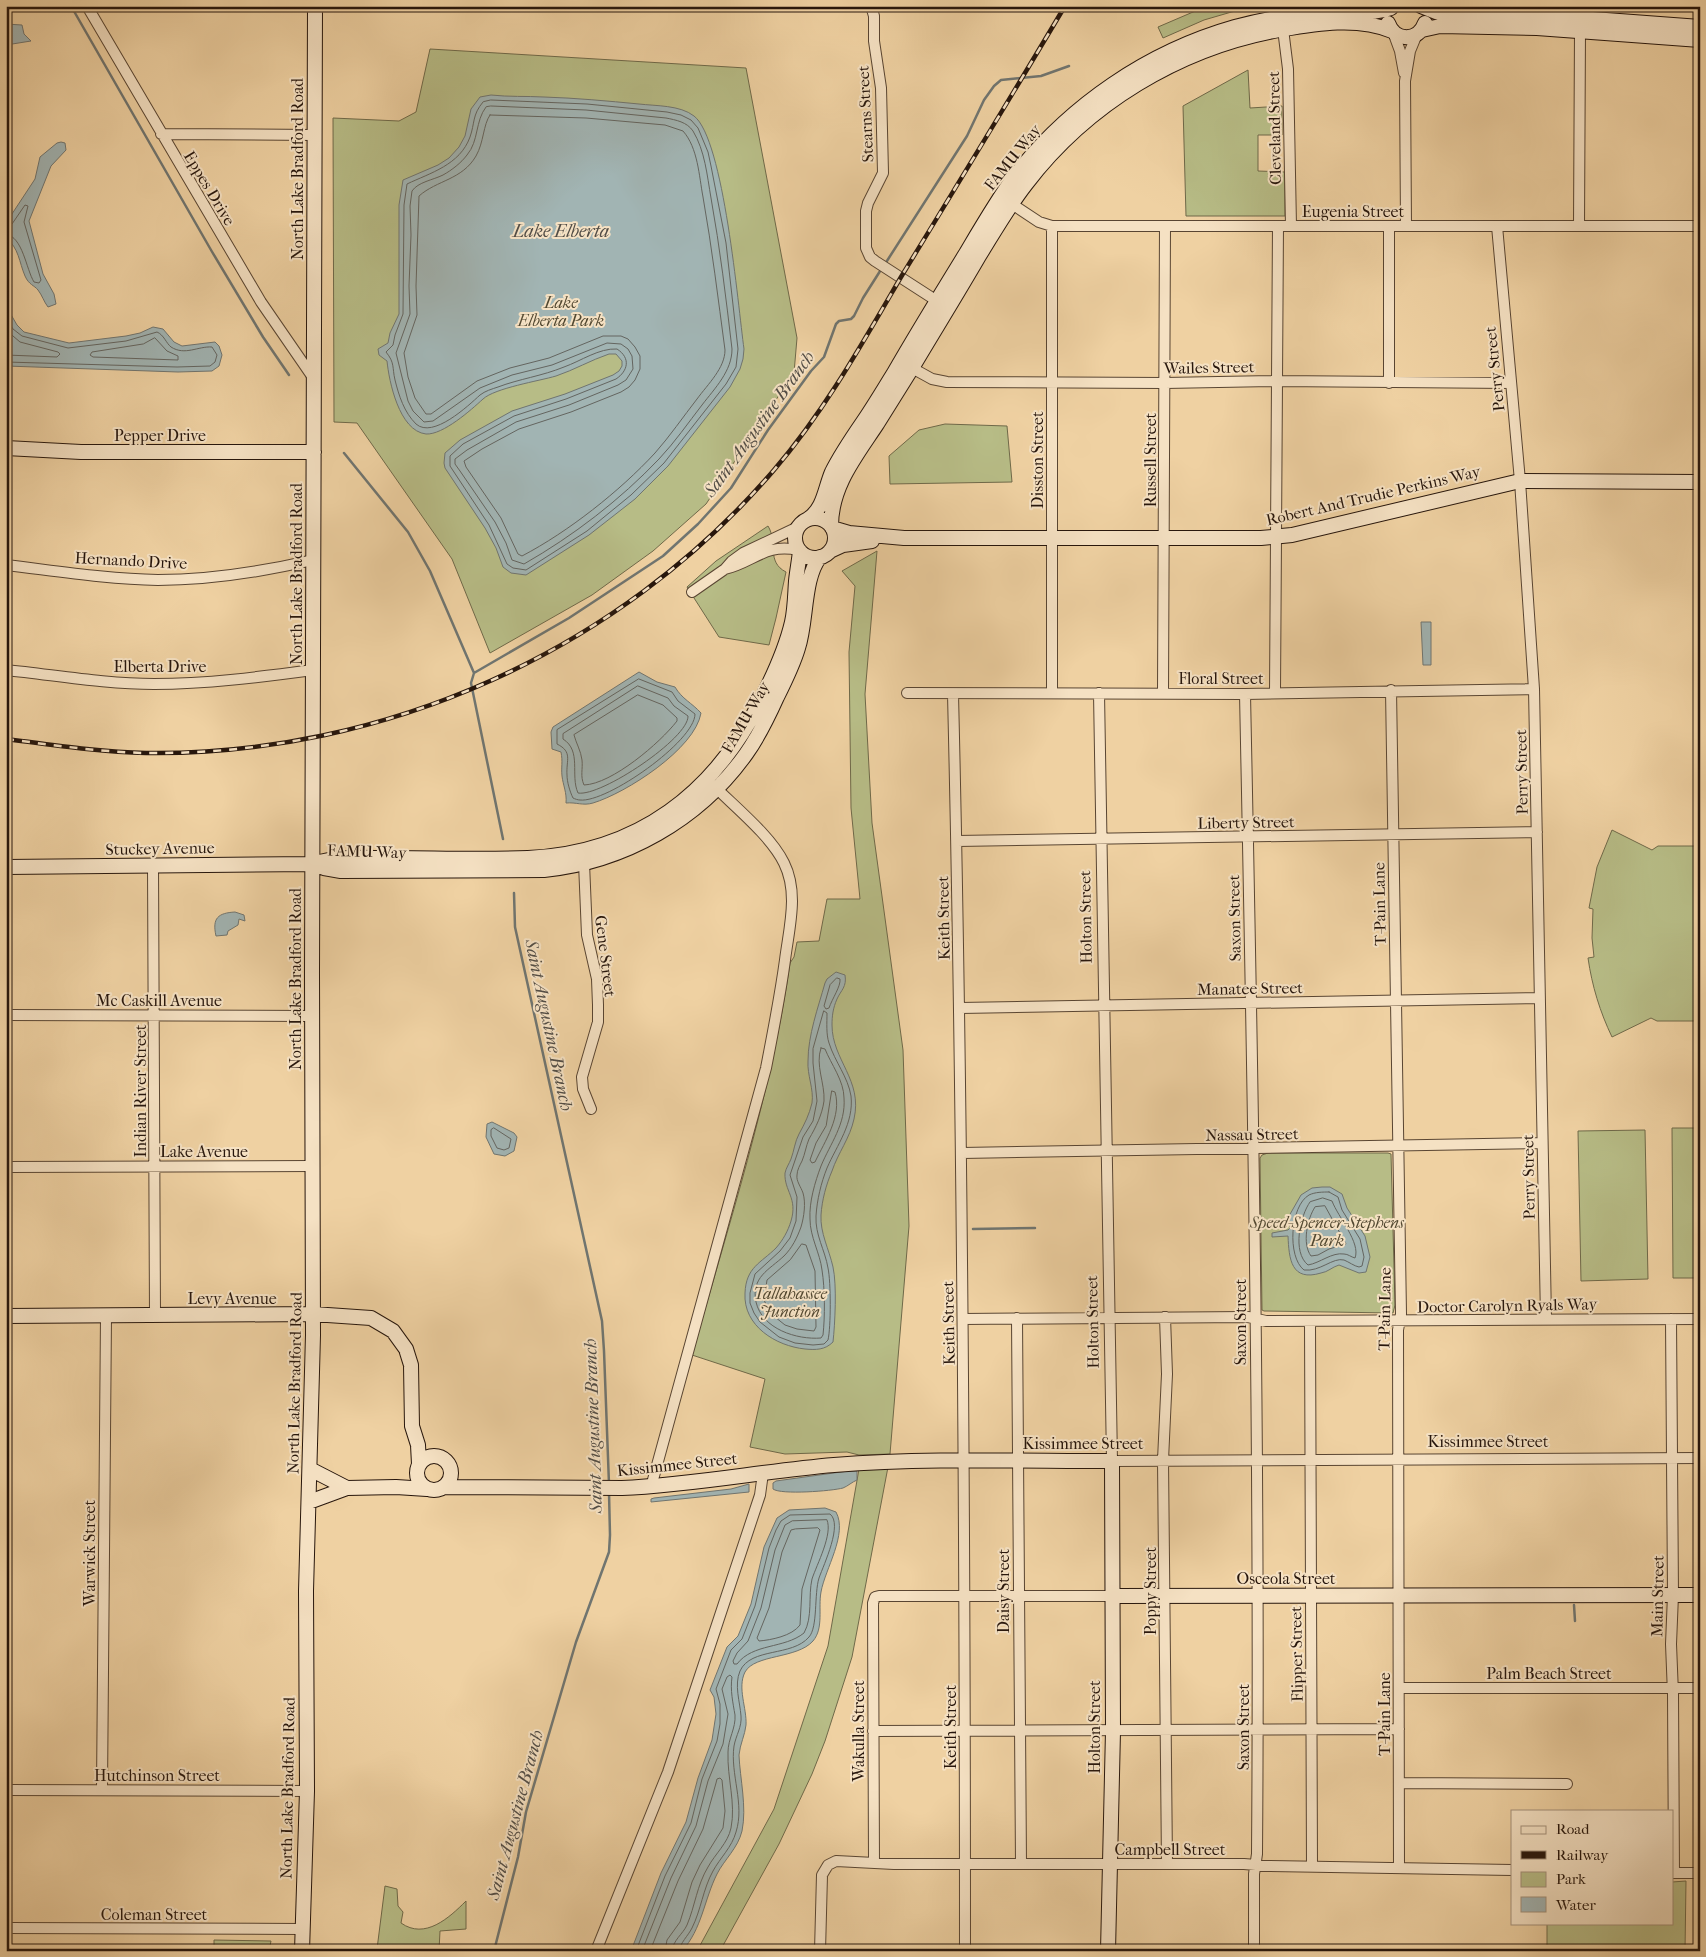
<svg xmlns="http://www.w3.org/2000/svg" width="1706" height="1957" font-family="'IM FELL French Canon',serif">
	<rect width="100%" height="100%" fill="#efd1a2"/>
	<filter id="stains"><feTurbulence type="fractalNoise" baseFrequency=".004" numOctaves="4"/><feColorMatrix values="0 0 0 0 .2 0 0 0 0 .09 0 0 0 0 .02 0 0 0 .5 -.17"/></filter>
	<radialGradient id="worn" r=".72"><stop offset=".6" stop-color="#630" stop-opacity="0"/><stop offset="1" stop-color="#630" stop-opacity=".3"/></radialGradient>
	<path fill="#b7bc86" stroke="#6f6949" d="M1207 6H1252L1204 20 1163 38 1158 27Z
		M430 49 746 68 797 338 794 373 706 504 653 551 592 595 490 653 452 559 357 423 334 422 333 118 399 121 416 112Z
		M1248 70 1250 108 1282 106V135H1258V171L1285 172V216H1186L1183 106Z
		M945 424 1007 426 1012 482 890 484 889 456 919 430Z
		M768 526C778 542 766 562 786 572L776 618 769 645 719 637 687 587 716 561Z
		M877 551 865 694 872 823 903 1050 909 1226 890 1454 859 1455 847 1452 785 1454 750 1447 765 1379 692 1355C728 1226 771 1096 790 963L794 957 797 942 819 941 827 899H860L851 808 849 652 855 586 842 571Z
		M1612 830 1652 850 1658 846H1700V1021H1657L1651 1018 1612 1037C1600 1012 1592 986 1588 958L1594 957 1592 938 1593 909 1589 908 1597 867Z
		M1672 1128H1700V1278H1673Z
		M1645 1130 1648 1279 1581 1281 1578 1131Z
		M1268 1153H1388L1391 1154 1395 1305 1393 1313 1264 1311 1262 1310 1260 1158 1262 1155Z
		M888 1467 852 1657 825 1741 812 1774 779 1844 720 1951H697L774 1809 828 1646 859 1469Z
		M1686 1881 1685 1951H1547V1923H1672V1882Z
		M385 1886 397 1889 398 1906 403 1912 401 1923C425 1940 449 1918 466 1901V1929L440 1931 439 1951H385L377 1949Z
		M214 1940 271 1941 269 1951H214Z"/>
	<path fill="#a1b4b3" stroke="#707570" d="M6 24 22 25 24 34 31 41 6 45Z
		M491 95C509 97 526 96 544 97 576 98 608 101 639 104 656 106 680 105 694 116 724 139 738 306 744 349L743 359 740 369 730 387 668 466 635 499 589 535 526 575 511 573 503 567 496 548 485 528 445 468 444 463 445 453 460 440 512 411 565 394 613 375 619 371 622 366V361L616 354H609C591 360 574 370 556 376 539 381 495 388 483 399 471 410 443 435 426 434 399 431 389 381 387 361L379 355 378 349 388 343 390 333 399 314V205L403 180 438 165 449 158 459 147 465 136 471 109 480 97Z
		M61 142 65 143 66 150 51 166 29 221 43 274 54 294 56 304 48 307C44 302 42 295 38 290 34 285 29 285 25 276 19 262 19 248 6 238V223L35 179 40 157 57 143Z
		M6 306 17 325 24 332 69 343 126 336 140 333 153 327 163 329 174 342 182 346 215 342 219 346 222 355 219 366 212 371 178 372 6 366Z
		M1421 622H1431V665H1423Z
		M639 672 657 682 675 687C682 699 692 703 701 713 695 749 626 793 593 803 583 806 576 802 566 803 567 793 563 785 562 776 561 767 563 762 561 752L552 749 551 732 553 727Z
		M235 912 244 915 245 921 239 919 238 925 228 931 227 935 216 936C212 918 218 913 235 912Z
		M836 972 845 975C847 987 841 990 837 999 833 1008 832 1016 832 1025 832 1060 863 1080 854 1119 850 1138 838 1153 832 1171 826 1185 822 1200 821 1215 820 1233 829 1249 833 1267 837 1285 835 1324 833 1342 825 1350 816 1350 805 1349 776 1346 743 1326 745 1293 746 1267 761 1263 776 1248 783 1240 788 1231 791 1221 798 1198 784 1191 785 1173 786 1168 789 1164 791 1159 794 1151 795 1141 799 1134 805 1123 809 1115 812 1103 814 1089 807 1075 808 1061 808 1035 818 1008 825 983L827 979Z
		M492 1122 514 1133 517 1137 514 1151 505 1156 494 1154 486 1137 487 1124Z
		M1322 1187H1330L1342 1194 1347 1208 1365 1236 1370 1257 1366 1272 1359 1273 1339 1265C1332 1267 1328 1272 1321 1273 1291 1282 1289 1259 1288 1236L1272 1237V1233L1288 1230 1290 1228 1289 1216 1301 1195 1312 1188Z
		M848 1471H857V1480C852 1482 848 1486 843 1488 832 1491 781 1495 773 1489V1483L776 1481Z
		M749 1484V1492L651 1502V1499L654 1498 731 1489Z
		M825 1508 836 1512C848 1534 825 1569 821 1592 818 1608 824 1628 813 1641 797 1659 755 1654 745 1672 737 1688 747 1708 746 1725 745 1735 740 1744 739 1755 740 1779 747 1807 742 1831 738 1848 724 1860 717 1874 704 1900 702 1929 682 1951H631L661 1873 686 1822 698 1778 712 1740 716 1714 714 1697 710 1690 727 1647 738 1636 751 1604 764 1547 777 1518 789 1510Z"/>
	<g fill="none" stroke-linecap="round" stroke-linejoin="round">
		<path stroke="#646560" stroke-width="1" d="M491 100 587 104 667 112 681 115 691 120 698 128 708 152 711 166 726 243 738 349 736 367 726 384 664 463 631 495 587 531 526 570 513 568 507 564 489 525 450 466V456L463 444 514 416 566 399 616 379C628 371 631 358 617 349 599 348 581 361 564 367 542 376 519 379 498 387 492 389 485 391 480 395 468 406 433 439 416 424 404 412 399 396 395 380 392 367 395 363 386 352L393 345 395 335 403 314 404 205 407 184C430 173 460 165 470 137 475 123 472 115 483 102Z
			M491 106 586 110 666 118C676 120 687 122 693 131 705 151 707 175 711 198 720 248 726 298 732 349 732 371 715 388 702 405 688 423 675 442 659 459 620 500 573 536 524 564L512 560 506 543 495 522 460 471 455 464V459L467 450 516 422 569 405 618 385 626 380 633 369 632 356 628 349 621 344 607 343 552 365 512 375 480 388 433 421 424 422 413 411 408 401 396 353 410 314 409 286 411 235 410 206 412 191C418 182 433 180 443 175 452 170 461 163 467 155 479 141 475 121 486 107Z
			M490 115 586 118 665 125 683 131C698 148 699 176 703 197 712 248 718 298 725 350 725 368 708 384 697 399 683 417 670 436 655 453 620 491 568 532 522 556L518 554 501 518 466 467 464 461 482 449 519 429 571 412 621 392 629 387 635 380 640 369V356L635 347 628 339 621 336H603L549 358 510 368 477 381 431 414H426L415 398 408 377 404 353 417 315 416 286 419 196C437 180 462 180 476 156 484 142 483 125 490 115Z
			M6 226 12 224 25 205 28 206 24 222 41 280 39 283 34 282C26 269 23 237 6 234
			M6 317 13 329 22 336 68 348 126 341 157 332C164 335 166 343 171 347 185 356 198 346 212 347L217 355 215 362 210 366 177 367 6 362
			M6 330 20 342 58 352 60 354 57 357 6 355
			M155 338 167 351 178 356V360L93 357 90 355 92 352 143 344Z
			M639 679 672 692 678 701 695 714C695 741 607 803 580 800 578 800 575 799 573 798 570 792 567 782 567 775 566 760 573 752 557 744V730Z
			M638 686 668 698 674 706 688 716C689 738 601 797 578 793 570 775 582 751 563 739V734Z
			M638 695 663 705 677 718V721C660 743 612 784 584 785 580 776 583 769 582 760 581 751 576 743 574 735Z
			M837 978 840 979C841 986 832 999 829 1008L826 1009 824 1006 830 985Z
			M824 1011 827 1013C827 1023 826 1034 829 1043 835 1062 848 1077 851 1096 854 1123 837 1145 827 1168 821 1183 817 1200 816 1216 815 1235 825 1250 828 1268 831 1282 831 1327 828 1340L824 1344 813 1345 795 1343 779 1337 760 1322 754 1313 750 1303V1293L755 1274 780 1251 790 1238 796 1221 797 1197 790 1175 803 1137 813 1121 817 1101 813 1063V1049Z
			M821 1048 825 1049C831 1064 844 1081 844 1098 846 1124 830 1144 821 1166 815 1182 809 1202 810 1219 810 1237 820 1253 822 1270 825 1289 825 1317 823 1335L821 1338C797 1340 762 1329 756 1302 751 1277 769 1270 784 1256 792 1248 797 1238 801 1227 804 1217 806 1203 803 1193 801 1187 796 1181 797 1175 797 1170 800 1165 802 1161 805 1154 806 1146 809 1139 816 1127 822 1115 824 1101 825 1083 815 1065 821 1048Z
			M832 1091 835 1092C842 1116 825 1141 815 1162L812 1163 810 1160 816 1143 826 1126Z
			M494 1128 511 1139 509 1148 504 1150 497 1148 491 1136V1130Z
			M1329 1192 1338 1197 1342 1210 1360 1239 1364 1257 1362 1266 1359 1267C1354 1266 1349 1262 1344 1260 1333 1257 1320 1272 1304 1270 1287 1257 1290 1206 1309 1195 1315 1192 1323 1192 1329 1192Z
			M1323 1198 1332 1201C1338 1217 1361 1243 1355 1258 1351 1257 1348 1254 1344 1254 1332 1252 1320 1263 1308 1265 1292 1252 1300 1216 1310 1202Z
			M1325 1206 1346 1244 1329 1249 1318 1255 1311 1256C1302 1244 1307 1219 1315 1207Z
			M802 1244 806 1245 815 1271 816 1327 814 1331 797 1329 785 1325 770 1313 764 1300 767 1280 790 1260Z
			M827 1520C833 1534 817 1564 812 1579 808 1596 813 1617 804 1633 784 1649 753 1643 737 1664H734L733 1661 737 1653 748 1641 761 1608 775 1550 785 1525 792 1521Z
			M818 1528 820 1530 802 1589 800 1625C792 1636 771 1640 759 1641L757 1638 769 1608 782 1552 791 1530 795 1529Z
			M636 1951 665 1876 691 1823 702 1779 717 1741 720 1724V1704L716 1689 731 1650 742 1639 755 1606 769 1548 776 1530 781 1521 790 1515 830 1514C843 1524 824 1564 819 1578 814 1594 818 1627 809 1637 792 1657 751 1647 740 1671 734 1685 740 1702 741 1716 742 1727 736 1735 734 1746 730 1774 745 1804 736 1832 732 1847 720 1858 713 1871 703 1889 701 1910 692 1928 688 1936 680 1943 679 1951
			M642 1951 671 1878 696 1826 708 1781 723 1744 728 1714 722 1689 727 1677 730 1675 732 1677C730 1690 733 1703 735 1715 736 1728 728 1739 728 1752 727 1778 736 1803 731 1828 728 1843 715 1854 708 1867 697 1885 695 1906 687 1925 683 1934 673 1940 672 1951
			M650 1951 678 1881 703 1829 716 1783 717 1779 720 1778 722 1780 725 1811 723 1828 700 1865 692 1882 680 1922 667 1940 665 1951"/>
		<path stroke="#707570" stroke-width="2.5" d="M71 6 211 250 263 337 289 375
			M885 264 967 136 984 100 994 86 1001 80 1041 76 1069 66
			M344 453 408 532 430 571 474 673
			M503 839 471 683 474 673 569 618 663 556 698 524 731 488 768 430 811 371 824 357 836 324 839 321 851 319 854 316 863 298 882 268
			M514 893 515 927 602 1321 604 1351 609 1484
			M973 1229 1035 1228
			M1574 1605 1575 1621
			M494 1951 518 1857 526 1812 576 1642 609 1552 610 1535 609 1492"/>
		<g stroke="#594532" stroke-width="12">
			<path id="street" d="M87 6 261 302 314 379
				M871 6 874 16V41L881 88 883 173 868 203 866 211V248L870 257 875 261 937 301
				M1283 29 1288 69 1291 226
				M1393 32 1400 51 1404 73
				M161 134 315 135
				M1012 204 1039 222 1052 226H1700
				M1052 226V693
				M1406 226 1405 81 1410 51 1417 34
				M1497 226 1520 481 1534 689 1546 1319
				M1579 226 1580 30
				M912 368 932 379 947 382 1165 383 1277 381 1511 383
				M1389 383V226
				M6 565C57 571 107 579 158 580 207 580 265 571 313 560
				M725 569C754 562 765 543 798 550
				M692 592 725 569 732 561 743 553 798 527
				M6 670C55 675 105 684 154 684 207 684 260 677 313 670
				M1391 690 1401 1314 1398 1330 1399 1868
				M907 693 1245 694 1534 689
				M1099 693 1112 1461 1700 1458
				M1163 693 1165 226
				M1275 693 1278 226
				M953 694C963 1113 965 1532 965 1951
				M1245 694C1253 1080 1260 1468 1257 1854L1254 1874V1951
				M957 841 1537 832
				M584 863 587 935 597 979 598 1005V1022L582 1077 583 1089 591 1109
				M153 866 155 1316
				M960 1008 1540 998
				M6 1015 312 1016
				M962 1153 1542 1143
				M6 1167 312 1166
				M1165 1317 1167 1374 1163 1460 1167 1864
				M1017 1318 1021 1863
				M963 1319 1248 1317 1266 1321 1700 1319
				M1671 1319 1673 1595 1671 1644 1673 1694 1674 1873
				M1310 1321 1312 1866
				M651 1487 766 1068C773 1032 780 997 785 960 789 928 799 893 784 863 771 836 735 807 713 785
				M1399 1688H1700
				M873 1731 1399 1729
				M1399 1783 1567 1784
				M6 1790 307 1791
				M102 1790 106 1316
				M874 1863 873 1603 875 1597 879 1596H1112
				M1672 1873H1700
				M6 1928 302 1929
				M596 1951 668 1772 760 1495 763 1473
				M820 1951 822 1875 828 1865 836 1861 894 1864H1244L1268 1866 1512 1870"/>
		</g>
		<g stroke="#27160c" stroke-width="16">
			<path id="secondary" d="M1421 6 1436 12 1448 14 1579 18 1700 27
				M1388 23C1395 42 1418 42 1425 23
				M1422 30 1440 26 1537 28 1700 40
				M6 448 81 452H314
				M795 538a20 20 0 1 1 40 0a20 20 0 1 1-40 0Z
				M808 519C824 509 825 488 832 472 841 454 852 438 863 422 874 406 884 389 894 373 917 333 941 294 965 255 981 228 996 202 1014 177 1069 106 1147 52 1235 27 1264 19 1294 14 1325 12 1347 11 1370 15 1391 8
				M831 526C831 486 856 456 877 424 889 405 900 387 912 368 934 331 957 294 979 256 994 232 1008 207 1026 184 1087 104 1179 48 1279 30 1314 24 1357 16 1392 31
				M832 528 849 533 904 538H1261L1292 535 1520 481 1700 482
				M830 551 843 545 872 541
				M313 864 324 868 341 871 544 870C624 862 699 820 746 754 759 736 768 717 777 697 785 681 793 665 798 648 807 621 803 578 820 557
				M6 867 313 864C337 856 363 858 388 858 434 858 481 860 528 858 638 853 716 793 763 696 775 672 786 648 792 622 795 609 795 595 796 581 797 571 799 561 800 551
				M6 1316 313 1314 371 1318 393 1331 406 1349 411 1365 412 1426 418 1445 419 1464
				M417 1473a17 17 0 1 1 34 0a17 17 0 1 1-34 0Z
				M310 1469 347 1488
				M444 1487 622 1488C693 1485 763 1471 834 1465 926 1458 1019 1461 1112 1461L1113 1731 1108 1951
				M309 1502 347 1488 396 1487 427 1489
				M1112 1596 1700 1595
				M302 1951 307 1791 306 1591 313 1335 312 974 315 6"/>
		</g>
		<use href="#street" stroke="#f5e1c3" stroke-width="10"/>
		<use href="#secondary" stroke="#f5e1c3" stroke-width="14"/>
		<g stroke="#27160c" stroke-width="4.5">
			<path id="rail" d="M6 739C53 745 99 752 146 753 384 756 619 651 774 470 824 412 862 344 901 277 956 187 1011 97 1065 6"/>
		</g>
		<use href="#rail" stroke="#f5e1c3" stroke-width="2.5" stroke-dasharray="8" stroke-linecap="butt"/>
	</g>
	<g text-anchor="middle" stroke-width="4" stroke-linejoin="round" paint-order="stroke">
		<g font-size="16" fill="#27160c" stroke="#f5e1c3">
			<text transform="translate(865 114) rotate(-93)" y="6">Stearns Street</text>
			<text transform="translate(1274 128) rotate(-91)" y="6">Cleveland Street</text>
			<text transform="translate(1012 157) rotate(-51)" y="6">FAMU Way</text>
			<text transform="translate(297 169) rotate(-90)" y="6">North Lake Bradford Road</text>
			<text transform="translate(210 188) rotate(59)" y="6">Eppes Drive</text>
			<text x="1353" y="217">Eugenia Street</text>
			<text transform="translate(1209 367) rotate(-1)" y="6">Wailes Street</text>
			<text transform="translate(1494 369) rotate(-96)" y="6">Perry Street</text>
			<text x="160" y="441">Pepper Drive</text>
			<text transform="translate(1037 460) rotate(-90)" y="6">Disston Street</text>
			<text transform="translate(1150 460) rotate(-90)" y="6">Russell Street</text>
			<text transform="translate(1373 495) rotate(-13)" y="6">Robert And Trudie Perkins Way</text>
			<text transform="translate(131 560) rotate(3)" y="6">Hernando Drive</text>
			<text transform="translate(296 574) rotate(-90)" y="6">North Lake Bradford Road</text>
			<text x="160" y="672">Elberta Drive</text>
			<text x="1221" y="684">Floral Street</text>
			<text transform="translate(745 717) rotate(-60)" y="6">FAMU Way</text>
			<text transform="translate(1521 772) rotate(-91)" y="6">Perry Street</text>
			<text transform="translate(1246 822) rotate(-1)" y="6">Liberty Street</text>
			<text transform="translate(160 848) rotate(-1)" y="6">Stuckey Avenue</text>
			<text transform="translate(367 851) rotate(2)" y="6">FAMU Way</text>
			<text transform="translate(1379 904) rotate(-91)" y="6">T-Pain Lane</text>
			<text transform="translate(1085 917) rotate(-91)" y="6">Holton Street</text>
			<text transform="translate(943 918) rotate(-91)" y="6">Keith Street</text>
			<text transform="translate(1234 918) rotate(-91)" y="6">Saxon Street</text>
			<text transform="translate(606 956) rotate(83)" y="6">Gene Street</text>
			<text transform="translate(295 979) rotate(-90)" y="6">North Lake Bradford Road</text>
			<text transform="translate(1250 988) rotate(-1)" y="6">Manatee Street</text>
			<text x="159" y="1006">Mc Caskill Avenue</text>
			<text transform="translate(140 1091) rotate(-90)" y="6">Indian River Street</text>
			<text transform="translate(1252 1134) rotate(-1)" y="6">Nassau Street</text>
			<text x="204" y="1157">Lake Avenue</text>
			<text transform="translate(1528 1177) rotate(-91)" y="6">Perry Street</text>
			<text x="232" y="1304">Levy Avenue</text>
			<text transform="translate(1507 1305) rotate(-1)" y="6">Doctor Carolyn Ryals Way</text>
			<text transform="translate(1384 1309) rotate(-89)" y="6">T-Pain Lane</text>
			<text transform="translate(1092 1322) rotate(-91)" y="6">Holton Street</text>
			<text transform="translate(1240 1322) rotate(-90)" y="6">Saxon Street</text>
			<text transform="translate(948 1323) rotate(-91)" y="6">Keith Street</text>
			<text transform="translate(294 1383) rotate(-89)" y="6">North Lake Bradford Road</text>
			<text x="1488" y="1447">Kissimmee Street</text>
			<text x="1083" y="1449">Kissimmee Street</text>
			<text transform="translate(677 1464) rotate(-6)" y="6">Kissimmee Street</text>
			<text transform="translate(89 1553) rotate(-90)" y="6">Warwick Street</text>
			<text x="1286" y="1584">Osceola Street</text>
			<text transform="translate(1003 1591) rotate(-90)" y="6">Daisy Street</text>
			<text transform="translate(1150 1591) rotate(-90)" y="6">Poppy Street</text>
			<text transform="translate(1657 1596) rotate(-89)" y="6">Main Street</text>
			<text transform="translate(1296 1654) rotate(-91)" y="6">Flipper Street</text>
			<text x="1549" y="1679">Palm Beach Street</text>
			<text transform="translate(1384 1714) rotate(-90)" y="6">T-Pain Lane</text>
			<text transform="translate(950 1727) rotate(-90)" y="6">Keith Street</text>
			<text transform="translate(1094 1727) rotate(-90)" y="6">Holton Street</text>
			<text transform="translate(1243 1727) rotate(-90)" y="6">Saxon Street</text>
			<text transform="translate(858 1731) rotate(-90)" y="6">Wakulla Street</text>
			<text x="157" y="1781">Hutchinson Street</text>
			<text transform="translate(287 1788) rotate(-89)" y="6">North Lake Bradford Road</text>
			<text x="1170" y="1855">Campbell Street</text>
			<text x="154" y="1920">Coleman Street</text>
		</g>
		<g font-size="16" font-style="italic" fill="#524831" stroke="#f5e1c3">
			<text x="561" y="308">Lake<tspan x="561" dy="18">Elberta Park</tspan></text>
			<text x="1327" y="1228">Speed-Spencer-Stephens<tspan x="1327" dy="18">Park</tspan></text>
			<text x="790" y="1299">Tallahassee<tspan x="790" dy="18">Junction</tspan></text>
		</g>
		<g font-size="18" font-style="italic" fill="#524d46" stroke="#f5e1c3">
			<text x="561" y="237">Lake Elberta</text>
			<text transform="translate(759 424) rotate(-54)" y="6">Saint Augustine Branch</text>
			<text transform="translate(549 1025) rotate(78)" y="6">Saint Augustine Branch</text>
			<text transform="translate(593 1426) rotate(-92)" y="6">Saint Augustine Branch</text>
			<text transform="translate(515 1815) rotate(-75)" y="6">Saint Augustine Branch</text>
		</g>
	</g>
	<rect width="1706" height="1957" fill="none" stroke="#efd1a2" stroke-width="25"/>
	<rect x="8" y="8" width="1691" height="1942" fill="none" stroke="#27160c" stroke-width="2.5"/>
	<rect x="12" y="12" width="1681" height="1932" fill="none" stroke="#27160c"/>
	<rect x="1511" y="1810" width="162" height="115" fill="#f5e1c3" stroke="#a3907a"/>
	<rect x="1521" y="1826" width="25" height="8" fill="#f5e1c3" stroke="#a3907a"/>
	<text x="1556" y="1834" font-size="15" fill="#27160c">Road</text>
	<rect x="1521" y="1851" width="25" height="8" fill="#27160c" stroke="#a3907a"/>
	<text x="1556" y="1860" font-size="15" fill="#27160c">Railway</text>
	<rect x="1521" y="1872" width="25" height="15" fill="#b7bc86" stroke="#a3907a"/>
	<text x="1556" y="1884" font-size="15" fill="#27160c">Park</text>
	<rect x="1521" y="1897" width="25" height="15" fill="#a1b4b3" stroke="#a3907a"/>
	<text x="1556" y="1910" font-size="15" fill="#27160c">Water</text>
	<rect width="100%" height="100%" filter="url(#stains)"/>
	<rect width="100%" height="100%" fill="url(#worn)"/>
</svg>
